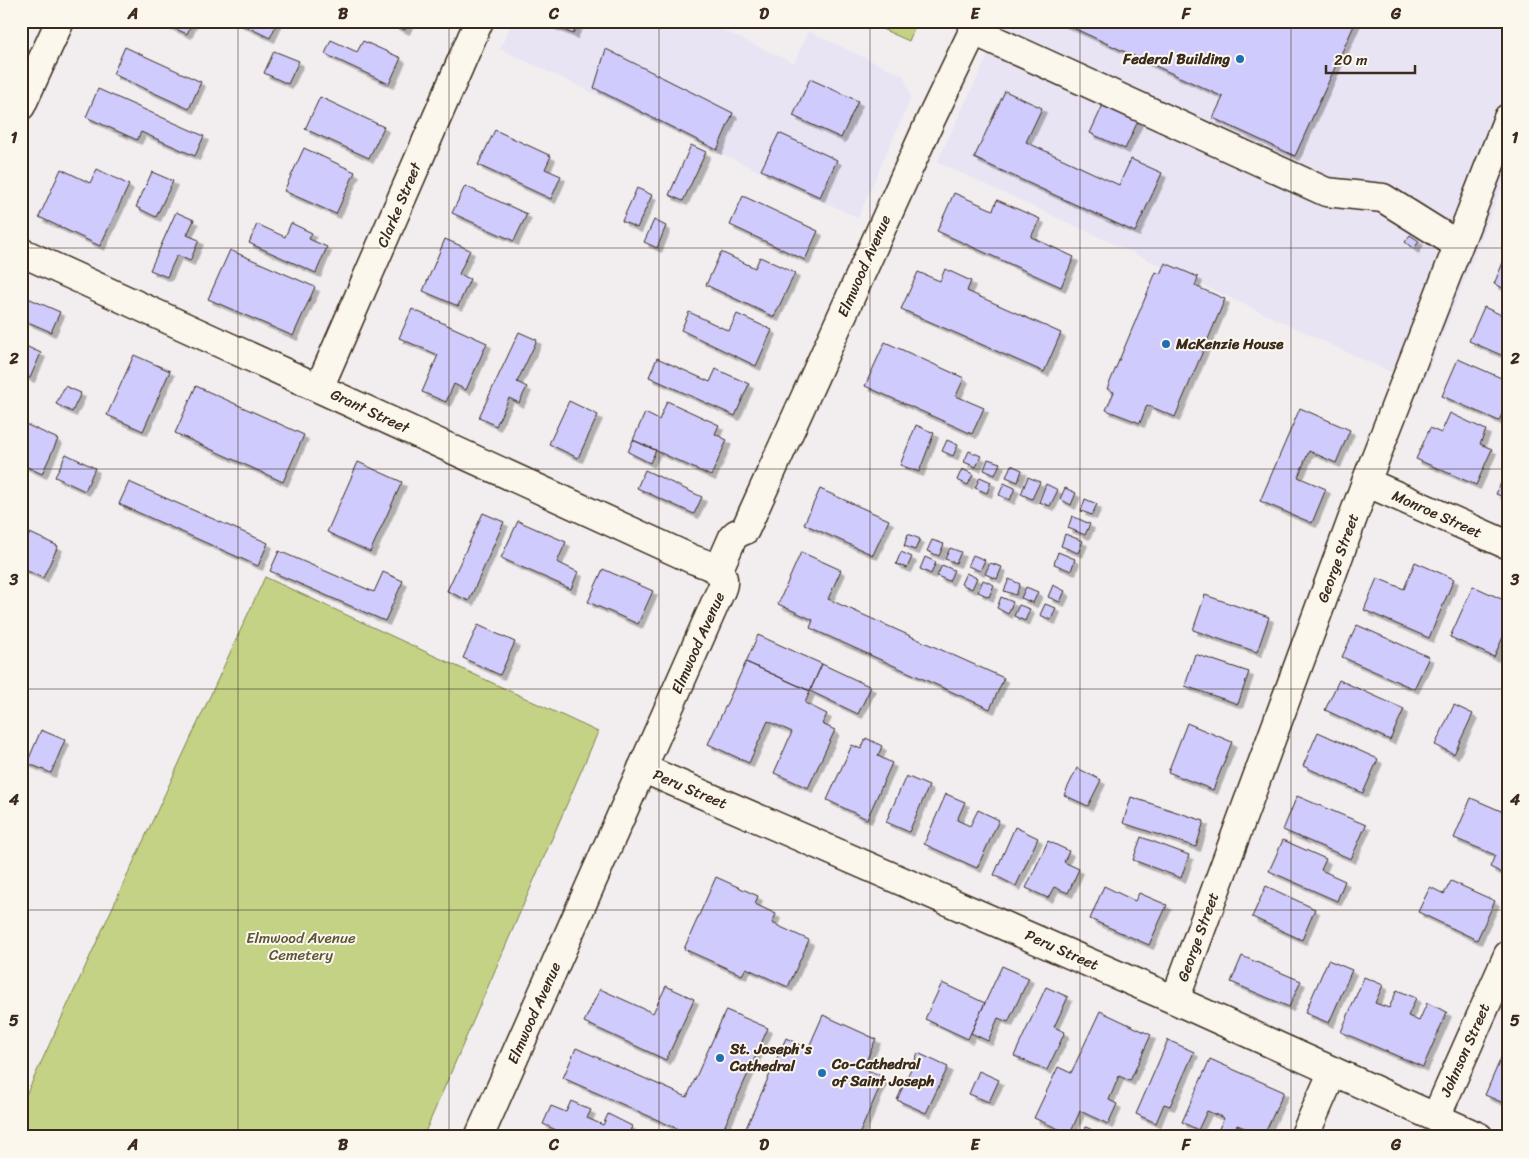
<svg xmlns="http://www.w3.org/2000/svg" width="1529" height="1158" font-family="Sriracha,sans-serif">
	<defs>
		<filter id="shadow"><feDropShadow dx="4.5" dy="4.5" stdDeviation="0" flood-color="#0004"/></filter>
	</defs>
	<rect width="100%" height="100%" fill="#f2eeef"/>
	<filter id="ink" filterUnits="userSpaceOnUse"><feTurbulence type="fractalNoise" baseFrequency=".02" numOctaves="2"/><feDisplacementMap in="SourceGraphic" scale="10" xChannelSelector="R" yChannelSelector="G"/><feConvolveMatrix kernelMatrix="1 2 1 2 8 2 1 2 1" color-interpolation-filters="sRGB"/></filter>
	<g filter="url(#ink)">
		<path fill="#e8e4f3" d="M512 21H702L794 63 808 31 904 76 911 98 858 218 500 49Z
			M1004 21H1508V171L1422 387 937 162Z"/>
		<path fill="#c4d285" stroke="#807e52" d="M864 21H917L909 41Z
			M265 577 598 732 423 1137H21V1106Z"/>
		<path fill="#cfcbfd" stroke="#3b2a1e" filter="url(#shadow)" d="M158 21H193L187 34Z
			M237 21H278L270 38 237 22Z
			M386 21H409L405 30Z
			M548 21H582L581 25 578 23 573 34 547 23Z
			M1058 21H1356L1295 156 1213 118 1223 97Z
			M331 40 357 52 363 41 401 58 389 84 325 54Z
			M125 47 201 82 189 109 113 74Z
			M606 49 733 113 717 150 594 88Z
			M274 51 299 61 288 84 264 73Z
			M810 79 858 101 841 138 793 116Z
			M98 89 204 136 195 156 141 132 137 140 86 117Z
			M1005 91 1042 108 1026 142 1119 185 1131 159 1162 173 1135 232 974 158Z
			M320 97 384 127 369 158 305 129Z
			M1103 105 1138 121 1125 149 1090 133Z
			M495 130 551 156 545 169 561 176 551 199 478 165Z
			M779 133 837 160 820 197 761 170Z
			M691 145 706 152 683 201 669 195Z
			M304 148 355 172 336 214 284 191Z
			M61 169 90 183 97 169 129 185 100 246 39 217Z
			M152 172 173 181 156 217 136 207Z
			M465 186 527 214 514 241 452 213Z
			M637 188 652 195 637 228 622 221Z
			M954 193 993 210 997 200 1040 219 1031 237 1074 257 1061 287 937 231Z
			M743 196 818 231 805 260 730 225Z
			M176 212 194 220 187 235 199 240 190 261 177 255 167 277 150 270Z
			M654 220 666 226 657 248 644 242Z
			M291 223 312 233 309 239 327 247 316 273 249 243 257 224 285 237Z
			M1410 235 1419 241 1414 249 1405 242Z
			M445 239 470 250 459 274 470 279 458 306 423 291Z
			M230 250 315 287 293 336 208 299Z
			M721 252 755 268 760 257 795 273 774 317 706 285Z
			M1507 253H1508V290L1494 284Z
			M1165 263 1198 277 1195 286 1225 299 1175 417 1147 405 1140 423 1106 410 1114 392 1107 389 1156 272 1160 274Z
			M945 269 971 281 967 291 1061 333 1044 372 901 309 918 272 940 281Z
			M21 295 60 312 51 332 21 319Z
			M1484 307 1508 318V358L1469 341Z
			M412 309 487 343 466 390 454 384 446 402 422 392 438 355 399 338Z
			M689 312 729 331 737 314 772 330 756 366 681 330Z
			M519 332 537 340 517 382 527 387 519 403 509 398 496 426 479 417Z
			M885 342 964 378 956 396 984 408 972 434 865 386Z
			M21 344 41 353 30 378 21 374Z
			M134 355 170 371 143 431 107 415Z
			M657 358 710 382 716 369 749 384 735 416 649 377Z
			M1458 359 1508 381V400L1499 421 1442 396Z
			M65 386 81 393 72 412 56 404Z
			M196 386 304 435 283 482 175 433Z
			M569 401 598 415 578 458 549 444Z
			M667 401 719 425 715 434 727 440 711 476 633 440 645 413 659 420Z
			M1300 408 1350 430 1336 463 1309 451 1298 477 1326 489 1312 523 1260 501Z
			M1450 413 1486 430 1480 444 1492 449 1476 485 1416 459 1430 428 1441 433Z
			M21 422 58 439 42 474 21 464Z
			M916 425 934 433 919 472 900 465Z
			M633 440 656 450 650 463 628 452Z
			M947 440 958 445 953 456 942 451Z
			M969 451 981 456 976 467 964 462Z
			M66 454 95 468 85 491 55 477Z
			M988 459 1000 463 995 475 984 470Z
			M358 462 402 482 370 552 327 532Z
			M1011 465 1022 470 1018 482 1006 477Z
			M1508 468V499L1496 494Z
			M962 469 973 474 968 485 957 480Z
			M645 470 702 497 694 514 637 488Z
			M980 477 991 482 987 493 975 488Z
			M1028 477 1040 482 1032 499 1021 494Z
			M129 482 268 543 258 566 119 504Z
			M1004 483 1015 488 1010 500 999 495Z
			M1046 484 1058 490 1050 506 1039 502Z
			M1065 488 1076 493 1071 505 1060 499Z
			M820 489 889 520 873 555 804 524Z
			M1085 499 1097 504 1092 515 1081 511Z
			M483 513 504 522 469 601 447 591Z
			M1072 516 1090 524 1085 535 1068 528Z
			M518 521 566 542 557 562 578 572 571 589 501 558Z
			M30 533 58 546 43 578 21 568V551Z
			M908 534 920 539 915 550 904 546Z
			M1065 534 1083 541 1078 553 1061 546Z
			M932 540 944 544 939 556 927 551Z
			M950 548 961 552 956 563 945 559Z
			M279 551 374 592 383 572 403 581 385 621 270 571Z
			M801 552 841 570 828 599 1004 678 990 709 810 628 813 620 778 604Z
			M901 552 912 557 907 568 896 564Z
			M1058 552 1075 559 1071 571 1054 564Z
			M973 555 985 560 980 571 968 566Z
			M925 557 936 562 931 574 920 569Z
			M1415 562 1454 579 1429 638 1364 610 1377 578 1404 589Z
			M990 563 1002 567 997 579 985 574Z
			M942 565 954 570 949 581 937 576Z
			M603 569 653 591 638 624 588 602Z
			M966 573 977 578 972 589 961 584Z
			M1009 579 1020 584 1016 595 1004 591Z
			M983 580 994 585 989 597 978 592Z
			M1053 585 1065 591 1060 602 1048 597Z
			M1473 586 1508 602V626L1494 657 1450 637Z
			M1026 587 1038 592 1033 603 1021 598Z
			M1205 595 1269 617 1257 652 1193 630Z
			M1001 597 1013 602 1008 614 997 608Z
			M1045 604 1056 608 1051 620 1040 615Z
			M1019 605 1030 609 1025 621 1014 616Z
			M478 625 515 642 500 675 463 658Z
			M1357 625 1429 657 1414 689 1342 657Z
			M758 635 822 664 810 691 746 662Z
			M1195 654 1249 672 1238 704 1185 686Z
			M746 662 810 691 805 703 827 714 822 724 835 730 808 788 774 773 792 732 768 721 749 763 708 744Z
			M822 664 871 687 858 714 810 691Z
			M1339 680 1404 709 1390 740 1325 710Z
			M1454 705 1473 714 1454 754 1435 745Z
			M1187 723 1232 742 1213 790 1168 772Z
			M41 730 65 740 51 773 27 763Z
			M1318 732 1378 759 1363 793 1303 766Z
			M866 738 882 746 878 756 892 763 867 819 827 800 852 745 861 749Z
			M1077 768 1101 780 1088 806 1064 795Z
			M906 776 929 786 909 832 886 822Z
			M1508 779V795L1502 792Z
			M946 794 965 802 957 820 970 826 978 810 999 820 977 868 924 844Z
			M1297 796 1366 825 1351 859 1283 830Z
			M1131 797 1204 821 1196 847 1123 823Z
			M1471 798 1508 814V876L1490 867 1495 855 1454 838Z
			M1015 827 1038 838 1016 886 994 875Z
			M1141 837 1189 855 1181 878 1133 860Z
			M1283 840 1326 859 1321 870 1345 881 1337 901 1269 871Z
			M1048 841 1069 851 1064 862 1079 869 1068 893 1054 887 1048 898 1026 888Z
			M716 877 758 896 755 904 776 914 772 923 809 940 788 987 746 968 742 975 684 949Z
			M1451 881 1495 901 1477 940 1418 912 1430 887 1444 894Z
			M1104 886 1135 901 1139 893 1167 905 1149 945 1090 919Z
			M1266 886 1315 909 1302 940 1252 917Z
			M1242 956 1301 981 1289 1007 1231 982Z
			M1328 960 1352 970 1329 1023 1305 1013Z
			M1002 966 1029 978 1008 1022 998 1018 988 1041 971 1033Z
			M1364 977 1383 985 1375 1003 1389 1008 1397 990 1416 998 1408 1016 1419 1021 1427 1003 1447 1012 1423 1067 1341 1032Z
			M942 983 985 1003 968 1039 925 1019Z
			M666 986 694 999 666 1060 584 1022 600 989 653 1013Z
			M1046 987 1068 997 1054 1027 1065 1032 1047 1070 1014 1056Z
			M726 1010 768 1028 720 1137H696L563 1078 576 1048 687 1097Z
			M1100 1011 1151 1035 1130 1081 1119 1076 1109 1100 1117 1104 1108 1124 1080 1111 1070 1134 1034 1118 1058 1067 1071 1073Z
			M823 1015 876 1039 863 1068 884 1077 858 1137H742L786 1038 808 1049Z
			M1168 1040 1194 1052 1170 1106 1164 1104 1156 1123 1136 1114Z
			M1507 1044 1508 1045V1105L1485 1095Z
			M918 1053 948 1067 926 1113 897 1100Z
			M1210 1059 1284 1092 1263 1137H1247L1250 1130 1237 1125 1232 1137H1215L1224 1118 1207 1111 1198 1130 1182 1122Z
			M979 1071 999 1080 989 1102 969 1094Z
			M571 1101 591 1110 587 1118 603 1125 608 1114 632 1126 628 1137H571L543 1124 551 1106 566 1112Z
			M1086 1127 1107 1137H1081Z"/>
		<g fill="none" stroke-linecap="round" stroke-linejoin="round">
			<g stroke="#3b2a1e" stroke-width="31">
				<path id="minor" d="M974 31 1326 192 1383 198 1458 245
					M21 252 692 559C703 563 725 569 723 583 723 588 719 594 717 599L479 1137
					M319 388 479 21
					M1366 482 1508 545
					M718 571 733 537 736 534 745 530 750 519 931 119 978 21
					M642 768 1175 1000 1479 1137
					M1175 1000 1366 482 1508 118
					M1436 1117 1508 955
					M1304 1137 1333 1071"/>
			</g>
			<g stroke="#3b2a1e" stroke-width="31">
				<path id="major" d="M21 106 60 21"/>
			</g>
			<use href="#minor" stroke="#fbf7ec" stroke-width="28"/>
			<use href="#major" stroke="#fbf7ec" stroke-width="28"/>
		</g>
	</g>
	<path fill="none" stroke="#3b2a1e" stroke-width="1" stroke-opacity="0.55" d="M238 21V1137M449 21V1137M659 21V1137M870 21V1137M1080 21V1137M1291 21V1137M21 248H1508M21 469H1508M21 689H1508M21 910H1508"/>
	<g fill="#1f6fb2" stroke="#fbf7ec" stroke-width="2">
		<circle cx="1240" cy="59" r="5"/>
		<circle cx="1166" cy="344" r="5"/>
		<circle cx="720" cy="1058" r="5"/>
		<circle cx="822" cy="1073" r="5"/>
	</g>
	<g text-anchor="middle" stroke-width="4" stroke-linejoin="round" paint-order="stroke">
		<g font-size="15" font-weight="bold" fill="#3b2a1e" stroke="#fbf7ec" text-anchor="start">
			<text x="1230" y="64" text-anchor="end">Federal Building</text>
			<text x="1176" y="349">McKenzie House</text>
			<text x="730" y="1054">St. Joseph's<tspan x="730" dy="17">Cathedral</tspan></text>
			<text x="832" y="1069">Co-Cathedral<tspan x="832" dy="17">of Saint Joseph</tspan></text>
		</g>
		<g font-size="15" fill="#3b2a1e" stroke="#fbf7ec">
			<text transform="translate(399 205) rotate(-67)" y="5">Clarke Street</text>
			<text transform="translate(864 266) rotate(-66)" y="5">Elmwood Avenue</text>
			<text transform="translate(370 411) rotate(25)" y="5">Grant Street</text>
			<text transform="translate(1437 514) rotate(24)" y="5">Monroe Street</text>
			<text transform="translate(1338 558) rotate(-70)" y="5">George Street</text>
			<text transform="translate(698 643) rotate(-66)" y="5">Elmwood Avenue</text>
			<text transform="translate(690 789) rotate(23)" y="5">Peru Street</text>
			<text transform="translate(1198 937) rotate(-70)" y="5">George Street</text>
			<text transform="translate(1062 950) rotate(24)" y="5">Peru Street</text>
			<text transform="translate(534 1013) rotate(-66)" y="5">Elmwood Avenue</text>
			<text transform="translate(1465 1050) rotate(-66)" y="5">Johnson Street</text>
		</g>
		<g font-size="15" fill="#5d5438" stroke="#fbf7ec">
			<text x="301" y="943">Elmwood Avenue<tspan x="301" dy="17">Cemetery</tspan></text>
		</g>
	</g>
	<rect width="1529" height="1158" fill="none" stroke="#fbf7ec" stroke-width="55"/>
	<path d="M1326 65v8h89v-8" fill="none" stroke="#3b2a1e" stroke-width="2.5"/>
	<text x="1334" y="65" font-size="15" fill="#3b2a1e" stroke="#fbf7ec" stroke-width="4" paint-order="stroke">20 m</text>
	<rect x="28" y="28" width="1474" height="1102" fill="none" stroke="#3b2a1e" stroke-width="2"/>
	<g font-size="16" text-anchor="middle" font-weight="bold" fill="#3b2a1e">
		<text x="133" y="19">A</text>
		<text x="343" y="19">B</text>
		<text x="554" y="19">C</text>
		<text x="764" y="19">D</text>
		<text x="975" y="19">E</text>
		<text x="1186" y="19">F</text>
		<text x="1396" y="19">G</text>
		<text x="14" y="143">1</text>
		<text x="1515" y="143">1</text>
		<text x="14" y="364">2</text>
		<text x="1515" y="364">2</text>
		<text x="14" y="585">3</text>
		<text x="1515" y="585">3</text>
		<text x="14" y="805">4</text>
		<text x="1515" y="805">4</text>
		<text x="14" y="1026">5</text>
		<text x="1515" y="1026">5</text>
		<text x="133" y="1150">A</text>
		<text x="343" y="1150">B</text>
		<text x="554" y="1150">C</text>
		<text x="764" y="1150">D</text>
		<text x="975" y="1150">E</text>
		<text x="1186" y="1150">F</text>
		<text x="1396" y="1150">G</text>
	</g>
</svg>
